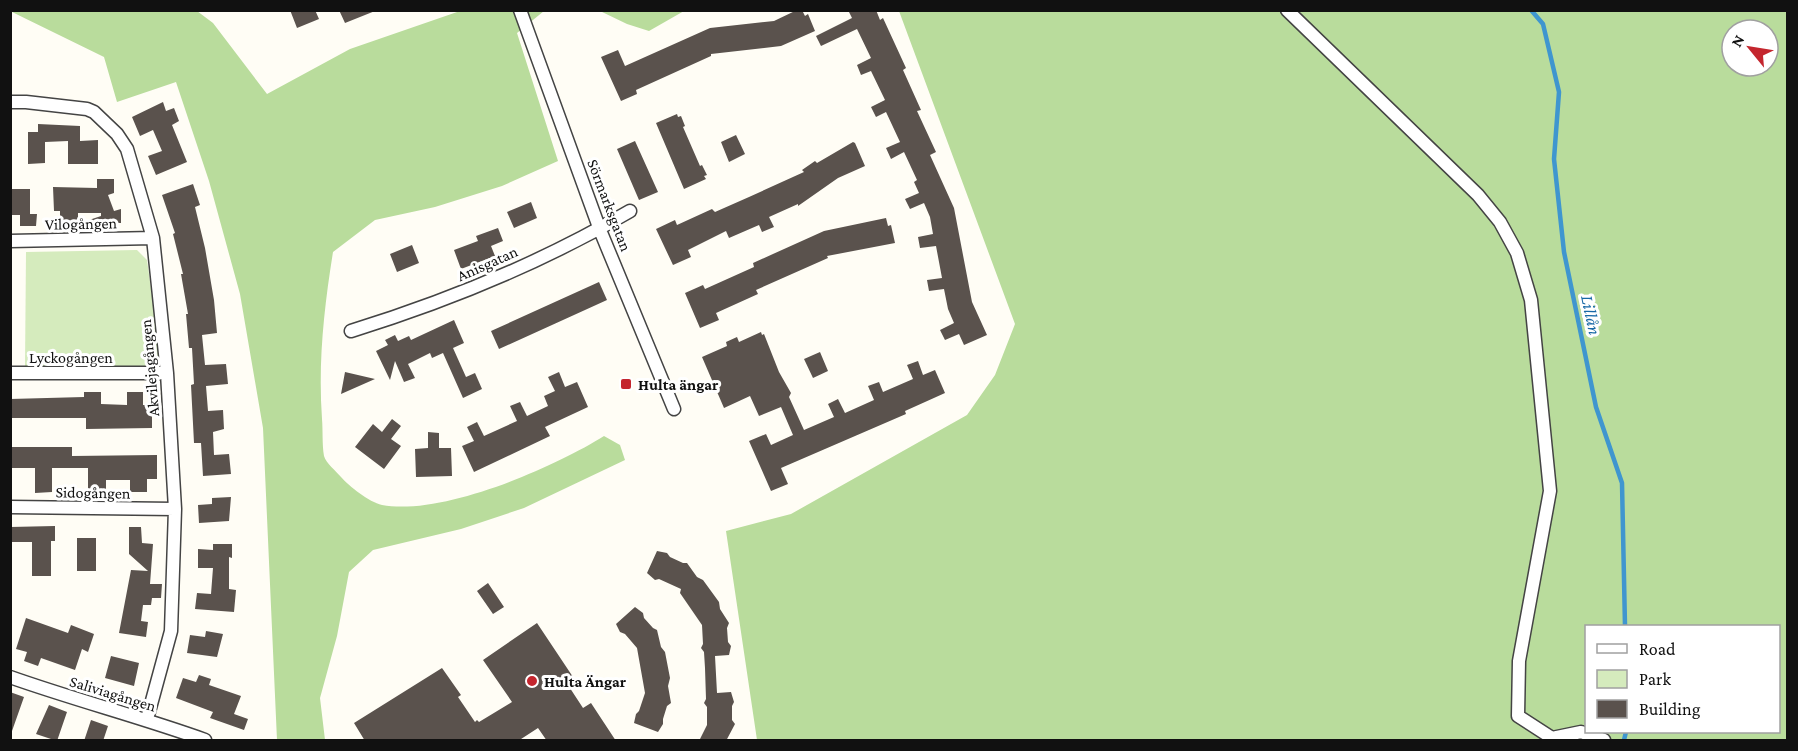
<svg xmlns="http://www.w3.org/2000/svg" width="1798" height="751" font-family="'Crimson Pro',serif">
	<rect width="100%" height="100%" fill="#fffdf5"/>
	<path fill="#d5ebbd" d="M137 250 147 260 158 339 159 368 25 367 26 252Z"/>
	<path fill="#b9dc9c" fill-rule="evenodd" d="M10 11H197L213 23 267 94 350 49 460 11H544L517 33 558 161 502 186 435 207 375 220 333 252C324 308 318 363 322 419 323 431 322 444 324 456 326 463 336 471 341 477 349 486 369 502 382 505 442 516 553 468 604 436L620 445 625 460 524 508 461 529 373 550 349 572 337 636 320 698 325 740H277L263 428 240 294 209 181 176 82 117 102 104 57Z
		M600 11H684L649 31 627 24Z
		M899 11H1787V740H757L726 531 791 514 967 415 995 375 1015 324ZM1732 30H1768V66H1732ZM1586 626H1778V732H1586Z"/>
	<g fill="none" stroke-linecap="round" stroke-linejoin="round">
		<path stroke="#3f96cf" stroke-width="4.5" d="M1531 10 1543 24 1559 92 1554 159 1564 252 1596 407 1622 483 1625 626
			M1624 740 1626 732"/>
	</g>
	<path fill="#5a524d" d="M290 10H315L319 19 297 28Z
		M339 10H375V11L345 23Z
		M797 10H802L805 16 808 14 815 31 781 46 711 54V56L636 90 637 94 621 101 601 57 618 50 625 66 710 28 774 21Z
		M848 10H876L880 20 883 18 906 68 903 70 921 110 917 111 936 152 930 155 954 208 972 302 987 335 964 345 959 334 945 340 940 330 954 323 948 309 944 289 929 291 927 280 942 278 936 246 920 248 918 237 933 234 930 217 924 203 910 209 905 199 919 193 914 182 917 180 904 152 891 159 886 148 900 142 886 112 876 117 871 107 885 100 871 71 861 75 857 65 871 58 857 29 821 46 816 36 852 18Z
		M163 102 166 111 174 108 179 121 172 125 187 162 156 175 148 156 162 151 153 130 140 136 132 117Z
		M677 114 678 117 681 116 685 126 683 127 700 166 702 165 707 175 704 176 706 179 684 189 656 123Z
		M38 124 80 126V141L98 140V164H68V141L45 142V163L28 164V132H38Z
		M736 135 745 154 729 162 721 142Z
		M635 141 658 192 639 200 617 149Z
		M853 142 855 143 865 166 838 178 798 206V204L769 217 774 227 762 232 759 225 729 238 726 231 688 250 691 257 673 265 656 229 675 220 677 225 712 209 715 212 749 197 804 172 802 170 815 161 817 163Z
		M97 179H114V193L108 195 114 211 121 209V223H87L86 221 101 216V213H78V223H60V211H54L53 187 97 188Z
		M193 184 200 205 195 207 205 248 214 300 217 333 202 335 205 365 226 364 228 384 206 386 208 411 223 410 224 429 213 432 214 455 229 454 231 474 203 476 201 443H194L191 385 194 384 192 348H189L186 314H188L181 274H183L173 234 175 233 162 195Z
		M10 189H30V214H37L36 226H20V215H10Z
		M531 202 537 218 514 228 507 212Z
		M886 218 888 226 891 225 895 243 827 256 828 258 756 290 758 294 716 313 719 320 700 328 685 293 703 285 705 289 754 267 753 263 824 231Z
		M498 228 503 241 491 246 495 256 461 269 454 250 478 241 476 236Z
		M412 245 419 263 397 272 390 254Z
		M599 282 607 300 499 349 491 331Z
		M454 320 464 343 453 348 466 377 475 373 482 389 463 398 443 353 432 358 430 353 408 364 415 378 404 382 395 361 390 380 376 351 388 345 385 340 395 335 398 341 409 336 411 340Z
		M761 332 762 335 764 334 779 372 791 393 789 397 804 430 834 417 828 404 838 399 845 413 874 400 868 386 879 382 883 392 913 379 907 365 918 361 923 375 935 370 945 393 905 411 906 414 781 468 788 484 771 491 749 441 766 434 771 445 793 435 781 407 759 416 750 396 724 408 702 357 727 346 726 342 737 337 739 342Z
		M820 352 828 371 813 378 804 359Z
		M345 372 375 379 341 394Z
		M559 372 565 387 577 382 588 407 545 427 550 436 474 472 462 446 474 441 467 427 477 422 484 436 517 421 510 406 520 402 527 416 548 406 544 396 555 391 548 377Z
		M84 392H101V404L127 405V392H143V405H152V428L86 429V418H10V399L84 397Z
		M392 419 401 426 391 439 401 446 384 469 355 447 373 424 382 432Z
		M428 432 439 433V448H451L452 476 416 477 415 449 428 448Z
		M10 447H72V456L157 455V479H147V492H130V480H106V493H88V468H52V492L35 493V468H10Z
		M231 497 229 521 199 523 198 505 212 504V498Z
		M55 526V541H51V576H32V542H10V527Z
		M129 527H141L142 543 153 544 150 584H162L161 598H152L151 605H143L141 621 148 622 146 637 119 633 131 570 148 571 129 554Z
		M77 538H96V571H77Z
		M213 544H232V558L229 557V589L236 590 234 612 195 609 197 593 211 594 213 568H198V549L213 550Z
		M657 551 667 553 670 557 683 563H687L697 577 703 580 719 602 720 609 729 623 727 628 728 642 731 646 729 655 715 656 717 693 731 692 734 702 732 706V720L735 724 726 741H699L707 725V707L704 703 706 699 705 668 704 652 701 648 703 644 702 625 680 593 681 589 659 579 655 580 647 573Z
		M488 583 504 607 493 614 477 591Z
		M635 607 643 613 644 618 653 628 657 630 661 647 665 652 670 678 668 686 671 703 667 706 663 719V724L658 732 634 723 636 714 639 711 645 693 637 648 625 634 620 632 616 624Z
		M26 618 68 633 71 625 94 634 88 652 82 649 75 670 41 658 38 666 24 661 27 652 16 649Z
		M537 623 573 677 566 682 583 708 591 703 616 741H547L538 728 518 741H365L354 723 442 668 461 695 458 697 475 722 477 720 479 722 512 702 483 660Z
		M206 631 223 634 217 657 187 653 190 635 205 637Z
		M111 656 139 663 134 686 105 678Z
		M199 675 211 679 209 685 241 696 234 714 248 719 244 730 210 718 213 712 176 698 183 678 196 682Z
		M10 692 24 697 12 731H10Z
		M49 705 67 712 57 741 36 734Z
		M91 720 108 726 103 741H84Z"/>
	<g fill="none" stroke-linecap="round" stroke-linejoin="round">
		<g stroke="#444" stroke-width="15">
			<path id="minor" d="M520 10 600 230 674 409
				M1287 10 1478 195 1500 222 1517 253 1531 300 1550 491 1519 661 1518 716 1552 738 1581 732 1604 740
				M10 102H26L87 109 94 112 117 134 127 149 153 238 167 373 175 509 171 631 147 719
				M10 241 153 238
				M351 331C448 301 543 262 630 211
				M10 373H167
				M10 507 175 509
				M10 677C75 700 141 717 205 740"/>
		</g>
		<use href="#minor" stroke="#fff" stroke-width="12"/>
	</g>
	<g fill="#c4262e" stroke="#fff" stroke-width="2">
		<rect x="620" y="378" width="12" height="12" rx="3"/>
		<circle cx="532" cy="681" r="6"/>
	</g>
	<g text-anchor="middle" stroke-width="6" stroke-linejoin="round" paint-order="stroke">
		<g font-size="16" fill="#111" stroke="#fff">
			<text transform="translate(610 205) rotate(69)" y="6">Sörmarksgatan</text>
			<text transform="translate(81 223) rotate(-1)" y="6">Vilogången</text>
			<text transform="translate(487 263) rotate(-24)" y="6">Anisgatan</text>
			<text x="71" y="363">Lyckogången</text>
			<text transform="translate(149 368) rotate(-95)" y="6">Akvilejagången</text>
			<text transform="translate(93 492) rotate(1)" y="6">Sidogången</text>
			<text transform="translate(113 693) rotate(17)" y="6">Saliviagången</text>
		</g>
		<g font-size="16" font-weight="bold" fill="#111" stroke="#fff" text-anchor="start">
			<text x="638" y="390">Hulta ängar</text>
			<text x="544" y="687">Hulta Ängar</text>
		</g>
		<g font-size="18" font-style="italic" fill="#1768a6" stroke="#fff">
			<text transform="translate(1591 315) rotate(78)" y="6">Lillån</text>
		</g>
	</g>
	<rect width="1798" height="751" fill="none" stroke="#111111" stroke-width="24"/>
	<rect x="1585" y="625" width="195" height="108" fill="#ffffff" stroke="#a0a0a0" stroke-width="1.5"/>
	<rect x="1597" y="644" width="30" height="9" fill="#ffffff" stroke="#a0a0a0" stroke-width="1.5"/>
	<text x="1639" y="655" font-size="18" fill="#111111">Road</text>
	<rect x="1597" y="670" width="30" height="18" fill="#d5ebbd" stroke="#a0a0a0" stroke-width="1.5"/>
	<text x="1639" y="685" font-size="18" fill="#111111">Park</text>
	<rect x="1597" y="700" width="30" height="18" fill="#5a524d" stroke="#a0a0a0" stroke-width="1.5"/>
	<text x="1639" y="715" font-size="18" fill="#111111">Building</text>
	<g transform="translate(1750 48) rotate(300)"><circle r="28" fill="#ffffff" stroke="#a0a0a0" stroke-width="1.5"/>
	<path d="M0-4.5L10 22L0 15L-10 22Z" fill="#c4262e"/>
	<text y="-9" font-size="16" font-weight="bold" text-anchor="middle" fill="#111111">N</text>
	</g>
</svg>
